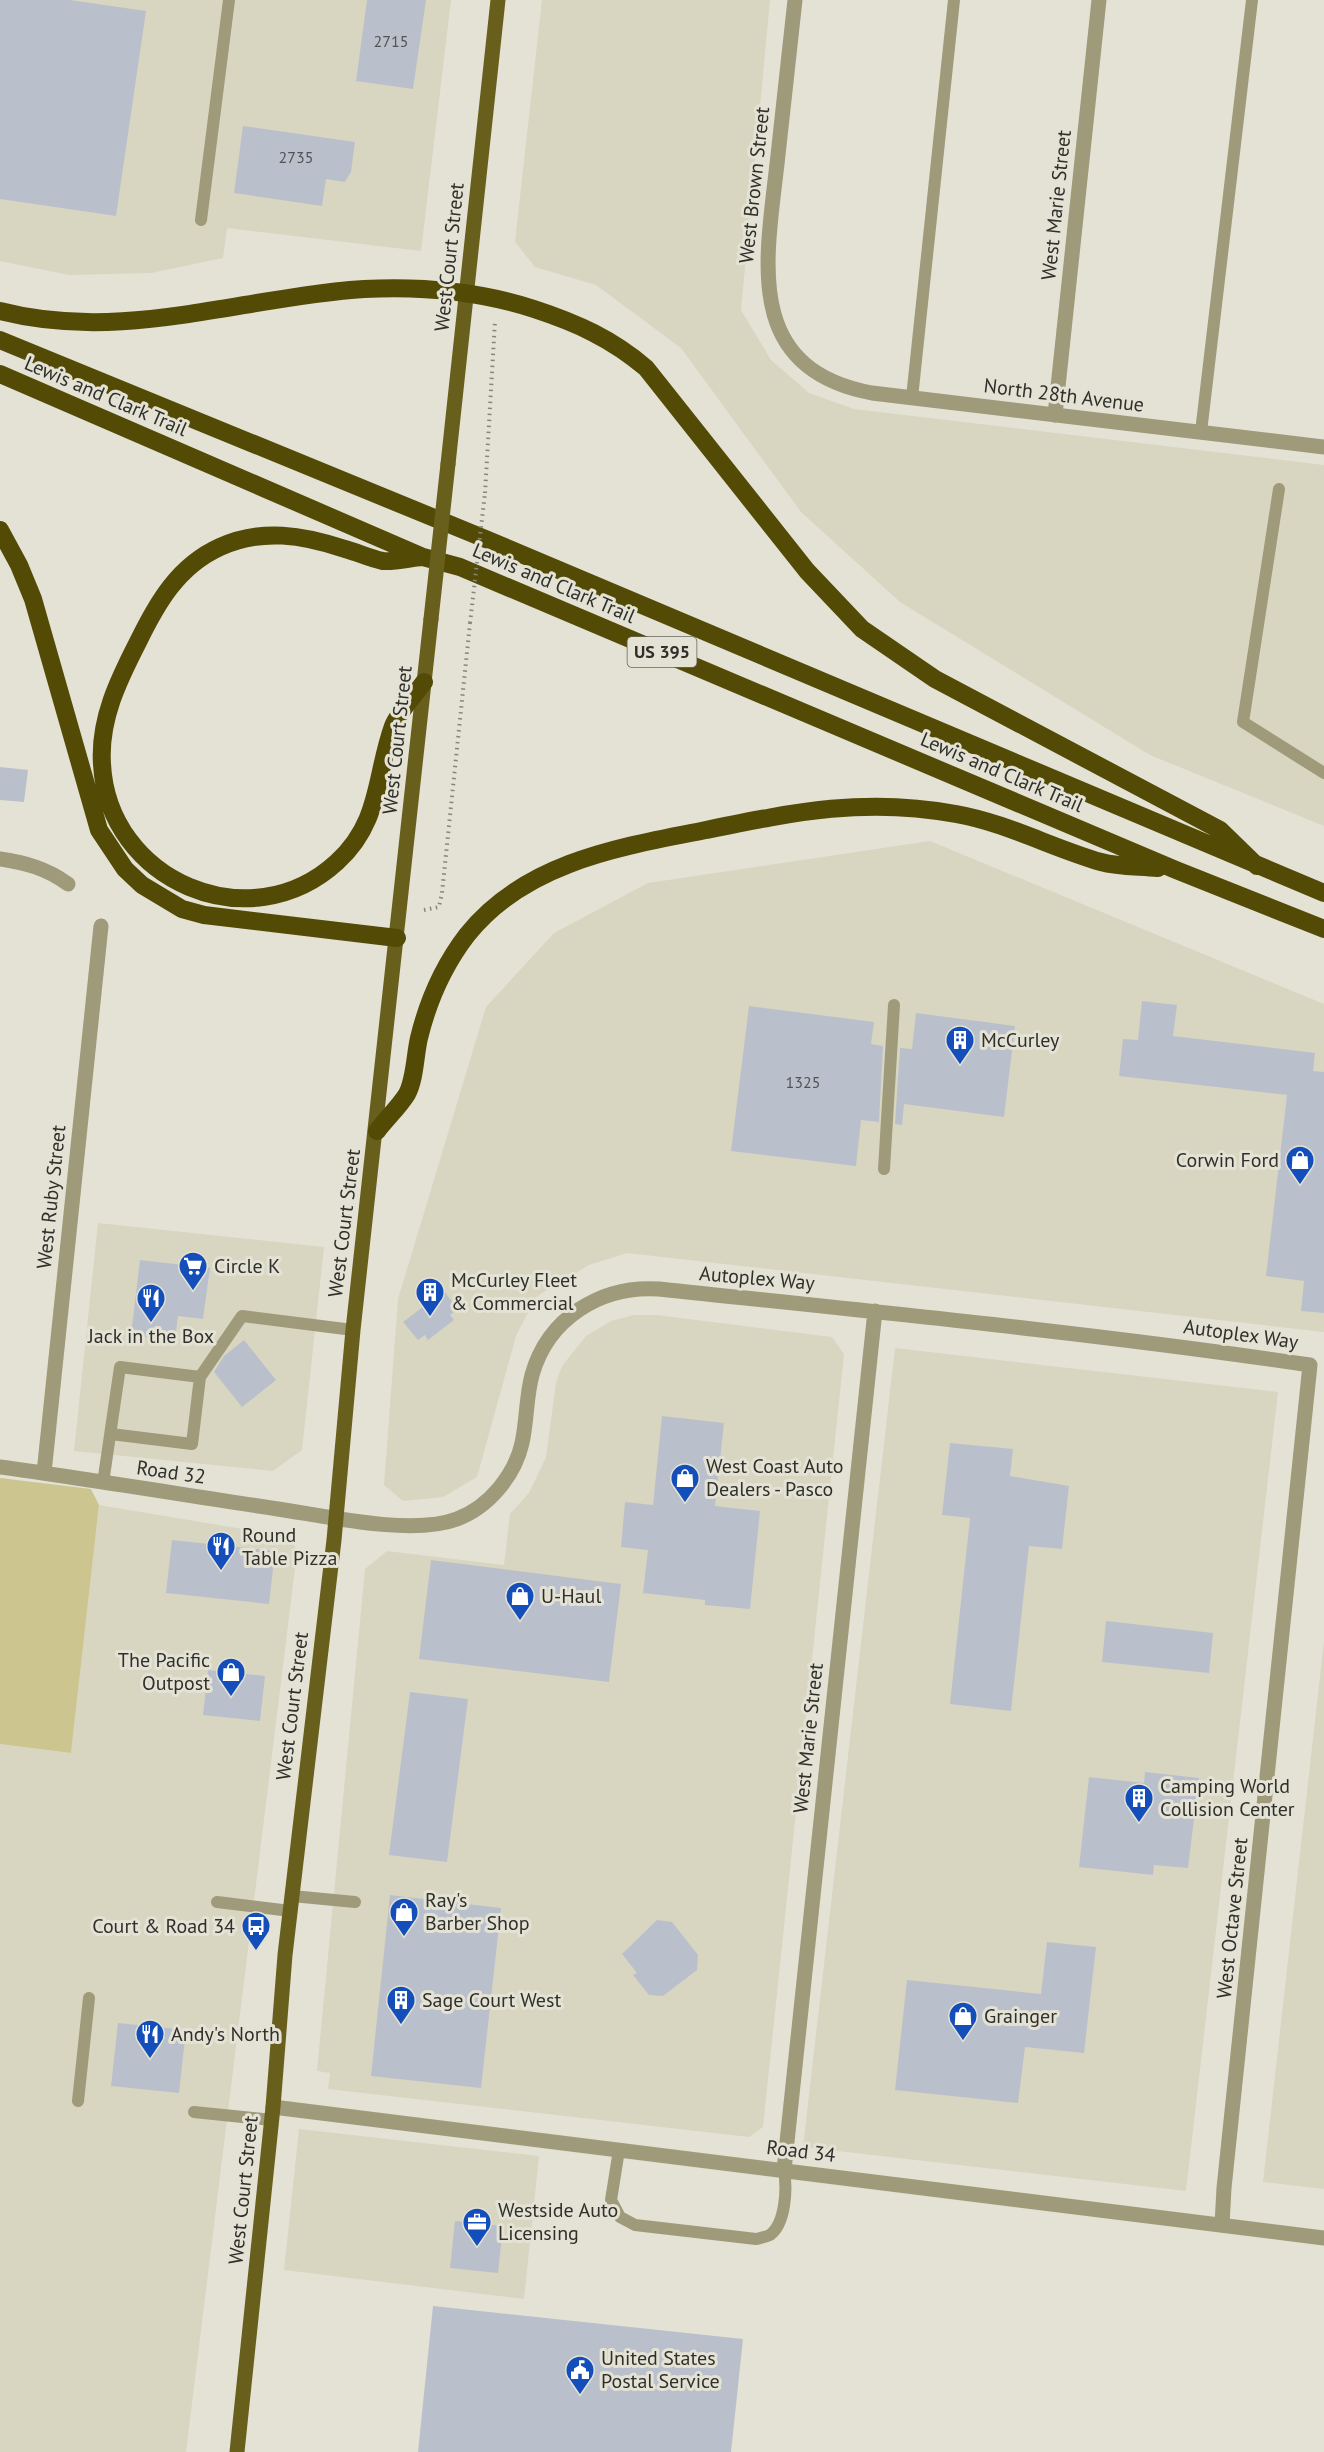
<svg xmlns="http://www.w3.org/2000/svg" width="1324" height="2452" font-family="'PT Sans',sans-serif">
	<rect width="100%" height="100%" fill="#e3e2d5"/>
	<path fill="#d8d6c1" d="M0 0H451L421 251 227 228 223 258 151 273 69 275 0 261Z
		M542 0H770L741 310 771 360 809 393 854 409 1324 465V826L1150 755 900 602 801 512 681 348 596 285 535 267 515 242Z
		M930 841 1324 1004V1332L627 1253 589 1265 536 1297 516 1336 477 1477 443 1497 403 1501 384 1485 398 1299 486 1007 554 933 648 883Z
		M98 1223 324 1247 302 1450 273 1471 74 1451Z
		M634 1315H657L832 1337 844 1354 763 2127 749 2137 328 2089 330 2073 317 2071 365 1569 387 1551 504 1565 510 1514 529 1493 546 1457 556 1383 562 1366 586 1336 611 1321Z
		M895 1348 1278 1392 1186 2191 803 2147Z
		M99 1505 291 1537 297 1552 186 2452H0V1744L71 1753Z
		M1324 1641V2189L1263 2182Z
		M299 2129 539 2156 524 2299 284 2270Z"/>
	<path fill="#cdc590" d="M0 1478 91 1489 99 1505 71 1753 0 1744Z"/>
	<path fill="#b9c0cb" d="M0 0H70L146 11 116 216 0 199Z
		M367 0H426L413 89 356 81Z
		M243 126 355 142 351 172 345 182 326 179 322 206 234 193Z
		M0 767 28 770 24 802 0 800Z
		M1142 1001 1177 1005 1173 1036 1315 1053 1313 1071 1324 1072V1313L1301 1311 1304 1281 1266 1276 1287 1095 1119 1076 1123 1039 1138 1040Z
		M749 1006 874 1022 871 1044 883 1046 879 1122 861 1120 856 1166 731 1151Z
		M916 1013 1015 1026 1004 1117 904 1104 902 1125 895 1124 900 1048 912 1049Z
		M140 1260 210 1268 203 1319 178 1316 175 1340 131 1335Z
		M444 1291 458 1309 450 1315 454 1320 428 1340 425 1335 418 1340 403 1322Z
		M244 1340 276 1380 242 1407 214 1372 224 1356Z
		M662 1416 724 1423 715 1506 760 1511 750 1609 705 1605V1600L643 1593 648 1550 621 1547 625 1502 653 1505Z
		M950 1443 1013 1449 1010 1476 1069 1486 1062 1549 1029 1546 1011 1711 950 1704 970 1518 942 1515Z
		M172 1540 275 1551 269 1604 166 1593Z
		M431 1560 621 1584 609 1682 419 1659Z
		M1106 1621 1213 1633 1209 1673 1102 1662Z
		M208 1670 265 1676 260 1721 203 1715Z
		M410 1692 468 1699 447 1862 389 1855Z
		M1145 1772 1199 1778 1188 1868 1154 1865 1153 1875 1079 1867 1089 1777 1144 1783Z
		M390 1895 501 1908 481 2088 371 2076Z
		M657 1920 672 1922 698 1955 697 1970 663 1996 649 1995 633 1975 637 1973 622 1954Z
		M1047 1942 1096 1947 1084 2053 1025 2047 1018 2103 895 2090 907 1980 1041 1994Z
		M118 2023 186 2030 179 2093 111 2086Z
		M455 2221 503 2226 498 2273 450 2268Z
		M433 2306 743 2339 731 2452H418Z"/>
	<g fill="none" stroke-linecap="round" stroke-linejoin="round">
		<path stroke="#87867d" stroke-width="4" stroke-dasharray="1.5 4.5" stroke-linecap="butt" d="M485 493 495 321
			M424 910 439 907 442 893 470 623"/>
		<path stroke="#9f9a7a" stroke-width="12" d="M201 220 229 0
			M912 398 954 0
			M1201 432 1252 0
			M1279 489 1243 722 1324 773
			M884 1169 894 1005
			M111 1434 192 1444 200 1377
			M103 1483 120 1367 200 1377 242 1316 353 1330
			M292 1896 355 1902
			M217 1902 290 1911
			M78 2101 89 1998
			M194 2112 272 2120
			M619 2150 611 2200 620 2217 635 2225 756 2239C760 2238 766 2237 770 2235 786 2223 787 2188 784 2170"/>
		<path stroke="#9f9a7a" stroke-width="15" d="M1055 415 1099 0
			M0 859C26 863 46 868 68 884
			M0 1467C93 1480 185 1495 278 1509 325 1516 412 1536 457 1519 489 1507 515 1475 522 1443 527 1421 526 1397 532 1375 548 1318 601 1285 659 1289 876 1312 1094 1333 1310 1365L1224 2188 1222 2225
			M44 1473 101 926
			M784 2170 875 1311"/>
		<path stroke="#9f9a7a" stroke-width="15" d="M795 0C789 55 783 109 777 164 766 261 743 369 872 393L1324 447
			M273 2107 1324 2238"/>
		<path stroke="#695f1c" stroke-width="15" d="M448 464 498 0
			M237 2452 273 2107 285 1955 334 1540 353 1330 431 619"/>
		<path stroke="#534a06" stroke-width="18" d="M0 311C123 343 241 297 364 289 422 286 479 291 534 309 577 323 612 339 646 368L807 571 862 629 935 679 1220 830 1257 866
			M0 340 488 540 1324 893
			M0 374 423 557 460 567 1176 870 1324 929
			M0 530 19 565 33 599 99 830 125 869 142 885 182 909 204 915 397 938
			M422 557C410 558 395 562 383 561 371 559 357 552 345 549 303 535 262 528 220 547 178 566 157 603 138 642 118 681 99 720 102 764 108 881 250 942 337 862 381 822 375 776 393 726 399 711 415 695 424 682
			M377 1131C386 1119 399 1107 407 1094 415 1079 415 1055 419 1038 428 1001 444 965 467 935 525 862 620 847 706 830 794 812 866 797 956 814 1007 823 1052 848 1101 862 1119 867 1140 866 1158 868"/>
		<path stroke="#87867d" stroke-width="4" stroke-dasharray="1.5 4.5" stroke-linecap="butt" d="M470 623 485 493"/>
		<path stroke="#695f1c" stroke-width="15" d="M431 619 448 464"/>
	</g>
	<defs>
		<g id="building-pin" transform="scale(1.5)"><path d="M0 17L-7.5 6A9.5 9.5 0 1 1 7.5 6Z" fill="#144eba" stroke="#e3e2d5"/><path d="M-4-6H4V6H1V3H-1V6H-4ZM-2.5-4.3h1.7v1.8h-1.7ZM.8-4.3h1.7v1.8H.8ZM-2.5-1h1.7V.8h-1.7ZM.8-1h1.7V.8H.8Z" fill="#fff"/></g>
		<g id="shop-pin" transform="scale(1.5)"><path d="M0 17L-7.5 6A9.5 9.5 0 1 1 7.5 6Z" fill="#144eba" stroke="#e3e2d5"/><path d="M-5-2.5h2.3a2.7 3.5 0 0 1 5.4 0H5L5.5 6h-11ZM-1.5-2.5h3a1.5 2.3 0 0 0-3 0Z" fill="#fff"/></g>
		<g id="supermarket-pin" transform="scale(1.5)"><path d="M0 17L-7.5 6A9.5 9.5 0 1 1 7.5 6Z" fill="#144eba" stroke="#e3e2d5"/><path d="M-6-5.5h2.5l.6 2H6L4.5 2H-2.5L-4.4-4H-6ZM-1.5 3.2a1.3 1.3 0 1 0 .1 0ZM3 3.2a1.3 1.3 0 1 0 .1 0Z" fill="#fff"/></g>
		<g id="restaurant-pin" transform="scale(1.5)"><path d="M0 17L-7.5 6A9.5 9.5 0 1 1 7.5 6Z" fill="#144eba" stroke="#e3e2d5"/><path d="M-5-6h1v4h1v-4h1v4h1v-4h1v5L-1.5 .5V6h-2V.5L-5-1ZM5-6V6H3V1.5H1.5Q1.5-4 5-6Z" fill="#fff"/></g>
		<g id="bus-pin" transform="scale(1.5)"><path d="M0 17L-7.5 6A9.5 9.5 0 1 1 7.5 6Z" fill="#144eba" stroke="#e3e2d5"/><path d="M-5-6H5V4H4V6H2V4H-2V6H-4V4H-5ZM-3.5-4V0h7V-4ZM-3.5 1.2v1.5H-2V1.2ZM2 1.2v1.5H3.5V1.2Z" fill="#fff"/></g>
		<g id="office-pin" transform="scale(1.5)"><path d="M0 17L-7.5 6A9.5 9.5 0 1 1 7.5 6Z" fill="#144eba" stroke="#e3e2d5"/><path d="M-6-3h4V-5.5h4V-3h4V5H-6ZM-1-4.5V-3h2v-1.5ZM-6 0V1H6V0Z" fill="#fff"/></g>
		<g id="civic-pin" transform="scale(1.5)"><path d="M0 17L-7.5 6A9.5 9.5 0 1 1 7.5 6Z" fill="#144eba" stroke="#e3e2d5"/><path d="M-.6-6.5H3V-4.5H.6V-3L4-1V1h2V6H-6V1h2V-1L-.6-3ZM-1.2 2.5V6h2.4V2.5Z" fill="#fff"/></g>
	</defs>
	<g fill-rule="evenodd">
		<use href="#building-pin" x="960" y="1040"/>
		<use href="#shop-pin" x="1300" y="1160"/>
		<use href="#supermarket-pin" x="193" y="1266"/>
		<use href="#building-pin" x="430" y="1292"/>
		<use href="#restaurant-pin" x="151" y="1298"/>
		<use href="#shop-pin" x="685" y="1478"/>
		<use href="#restaurant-pin" x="221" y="1546"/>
		<use href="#shop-pin" x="520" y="1596"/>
		<use href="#shop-pin" x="231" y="1672"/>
		<use href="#building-pin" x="1139" y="1798"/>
		<use href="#shop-pin" x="404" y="1912"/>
		<use href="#bus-pin" x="256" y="1926"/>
		<use href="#building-pin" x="401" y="2000"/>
		<use href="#shop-pin" x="963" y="2016"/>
		<use href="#restaurant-pin" x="150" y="2034"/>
		<use href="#office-pin" x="477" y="2222"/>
		<use href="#civic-pin" x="580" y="2370"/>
	</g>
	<g text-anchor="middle" stroke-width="6" stroke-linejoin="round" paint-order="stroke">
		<g font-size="16" fill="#525352">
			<text x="391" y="47">2715</text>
			<text x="296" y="163">2735</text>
			<text x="803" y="1088">1325</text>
		</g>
		<rect fill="#e3e2d5" stroke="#66655d" stroke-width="1.5" x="627.5" y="637" width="69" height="30" rx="4.5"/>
		<g font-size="18" font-weight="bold" fill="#302f2a">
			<text x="662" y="658">US 395</text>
		</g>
		<g font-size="20" fill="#302f2a" stroke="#e3e2d5">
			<text transform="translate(754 185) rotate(-84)" y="7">West Brown Street</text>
			<text transform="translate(1056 205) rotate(-84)" y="7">West Marie Street</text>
			<text transform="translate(449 257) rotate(-84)" y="7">West Court Street</text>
			<text transform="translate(1064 395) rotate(7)" y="7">North 28th Avenue</text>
			<text transform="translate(106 396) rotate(23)" y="7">Lewis and Clark Trail</text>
			<text transform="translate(554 583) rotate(23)" y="7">Lewis and Clark Trail</text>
			<text transform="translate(397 740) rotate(-84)" y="7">West Court Street</text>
			<text transform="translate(1002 772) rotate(23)" y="7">Lewis and Clark Trail</text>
			<text transform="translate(51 1197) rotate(-84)" y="7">West Ruby Street</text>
			<text transform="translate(344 1223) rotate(-83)" y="7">West Court Street</text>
			<text transform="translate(757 1278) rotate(5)" y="7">Autoplex Way</text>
			<text transform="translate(1241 1334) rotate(8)" y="7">Autoplex Way</text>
			<text transform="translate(171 1472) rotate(8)" y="7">Road 32</text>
			<text transform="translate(292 1706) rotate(-83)" y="7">West Court Street</text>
			<text transform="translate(808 1738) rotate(-84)" y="7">West Marie Street</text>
			<text transform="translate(1232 1918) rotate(-84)" y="7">West Octave Street</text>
			<text transform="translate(801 2151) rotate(7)" y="7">Road 34</text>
			<text transform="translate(243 2190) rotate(-84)" y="7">West Court Street</text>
		</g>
		<g font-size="20" fill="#302f2a" stroke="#e3e2d5" text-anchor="start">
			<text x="981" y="1047">McCurley</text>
			<text x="1279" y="1167" text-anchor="end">Corwin Ford</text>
			<text x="214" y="1273">Circle K</text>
			<text x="451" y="1287">McCurley Fleet<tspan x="451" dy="23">&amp; Commercial</tspan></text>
			<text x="151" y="1343" text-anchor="middle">Jack in the Box</text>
			<text x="706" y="1473">West Coast Auto<tspan x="706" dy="23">Dealers - Pasco</tspan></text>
			<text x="242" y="1542">Round<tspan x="242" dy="23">Table Pizza</tspan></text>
			<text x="541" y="1603">U-Haul</text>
			<text x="210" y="1667" text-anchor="end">The Pacific<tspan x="210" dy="23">Outpost</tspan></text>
			<text x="1160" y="1793">Camping World<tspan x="1160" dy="23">Collision Center</tspan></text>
			<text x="425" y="1907">Ray's<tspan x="425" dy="23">Barber Shop</tspan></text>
			<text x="235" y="1933" text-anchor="end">Court &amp; Road 34</text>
			<text x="422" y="2007">Sage Court West</text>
			<text x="984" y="2023">Grainger</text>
			<text x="171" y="2041">Andy's North</text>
			<text x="498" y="2217">Westside Auto<tspan x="498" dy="23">Licensing</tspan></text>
			<text x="601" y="2365">United States<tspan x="601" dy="23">Postal Service</tspan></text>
		</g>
	</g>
</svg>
